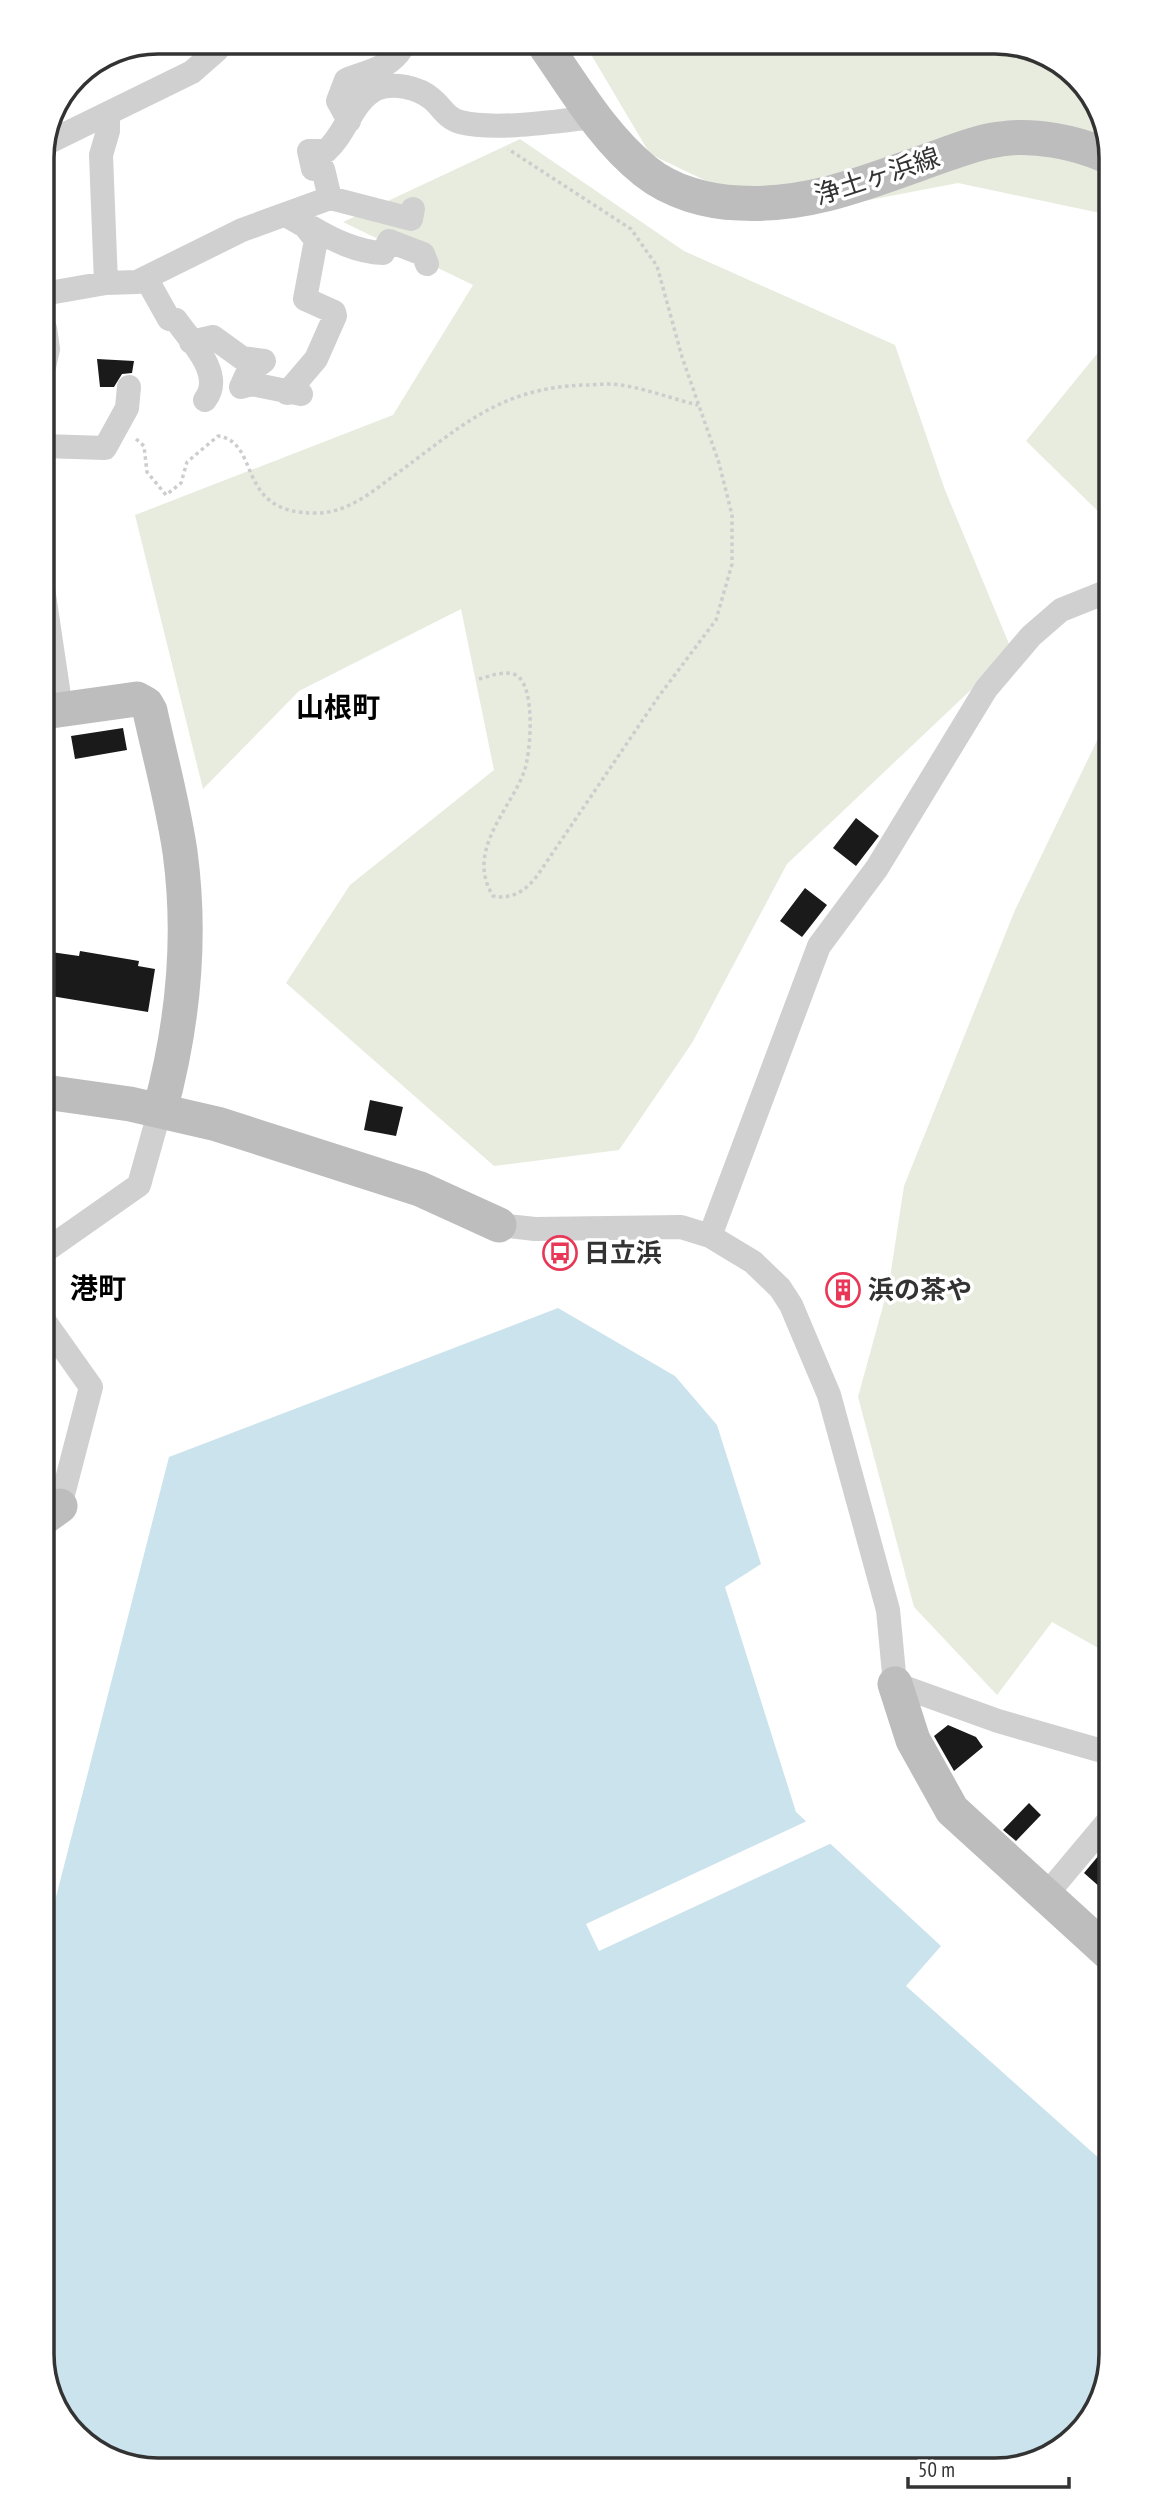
<svg xmlns="http://www.w3.org/2000/svg" width="1153" height="2512" font-family="'PT Sans Narrow','Noto Sans JP',sans-serif">
	<rect width="100%" height="100%" fill="#fff"/>
	<path fill="#e7ecde" d="M1002 42 1066 66 1105 121V214L958 183 781 217 650 154 586 46Z
		M520 139 684 251 895 345 945 490 1012 651 787 864 692 1043 619 1150 494 1166 286 983 350 885 494 770 461 609 299 691 203 789 135 515 393 415 473 285 343 222Z
		M1105 344 1106 519 1026 441Z
		M1106 722 1109 1654 1052 1622 997 1695 914 1607 858 1397 889 1284 904 1186 1015 910Z"/>
	<path fill="#cbe3ec" d="M558 1308 675 1376 717 1425 761 1564 725 1587 796 1812 941 1946 906 1986 1110 2168 1111 2354 1087 2424 1032 2464 151 2470 87 2446 48 2391 47 1932 169 1457Z"/>
	<path fill="#fff" d="M809 1820 834 1842 599 1951 586 1924Z"/>
	<path fill="#1a1a1a" d="M97 359 134 361 132 373 122 374 114 387H100Z
		M123 728 127 750 75 759 71 736Z
		M856 818 879 836 856 866 833 848Z
		M805 888 827 905 802 937 780 921Z
		M44 951 79 956 80 951 139 961 138 966 155 969 148 1012 45 995Z
		M370 1100 403 1107 396 1136 364 1130Z
		M948 1725 976 1737 983 1747 954 1771 934 1736Z
		M1029 1803 1041 1815 1016 1841 1003 1830Z
		M1110 1842V1896L1084 1873Z"/>
	<g fill="none" stroke-linecap="round" stroke-linejoin="round">
		<path stroke="#cdcdcd" stroke-width="3.5" stroke-dasharray="3.5 3.5" stroke-linecap="butt" d="M136 439 144 446 147 472 166 495 181 483 187 462 218 436C262 442 234 515 317 513 346 513 371 493 392 477 459 429 497 388 584 385 596 385 609 383 621 385 647 389 673 399 698 405
			M479 679C490 676 505 670 516 675 536 686 531 753 524 772 510 810 465 851 493 896 513 900 526 890 537 876L659 696 716 620 732 564V515L719 463 682 357 657 266 631 229 508 149"/>
		<path stroke="#d0d0d0" stroke-width="24" d="M349 121 338 101 346 80C368 71 389 69 402 48
			M45 144 192 72 217 50
			M330 198 411 219 413 209
			M286 215 305 226 316 240 305 299 334 312 335 316 316 359 287 393
			M308 228 311 227C333 240 357 252 383 253L389 241 423 254 427 264
			M146 278 169 319 176 320C191 342 225 374 205 400
			M106 283 101 155 108 131V114
			M43 294 106 283 137 282 242 230 330 198 323 169H313L309 151H326C346 134 352 101 376 89 393 82 418 87 432 99 442 107 446 118 460 122 496 131 557 121 594 117
			M43 328H45L48 349 43 371
			M191 342 213 337 242 358 264 361 247 374 241 387 252 384 301 394
			M43 446 105 448 127 408 129 387
			M43 588 61 709
			M499 1225 535 1229 681 1227 710 1236 753 1262 780 1288 791 1305 829 1395 888 1610 895 1684 998 1721 1109 1753
			M710 1236 819 946 877 868 986 689 1031 636 1061 610 1106 592
			M45 1251 139 1185 160 1110
			M45 1322 91 1387 60 1506
			M1046 1895 1109 1820"/>
		<path stroke="#bdbdbd" stroke-width="35" d="M546 47C576 90 603 137 645 171 671 192 707 202 739 203 805 207 863 184 924 162 948 154 975 142 1001 139 1034 134 1074 142 1105 155
			M44 712 137 699 146 704 150 711C160 757 173 804 180 852 192 940 183 1025 160 1110
			M45 1092 130 1104 217 1124 420 1189 499 1225
			M46 1516 60 1506
			M895 1684 913 1740 952 1810 1110 1954"/>
	</g>
	<defs>
		<g id="bus-ring" transform="scale(1.75)"><circle r="9.5" fill="#fff" stroke="#e83757" stroke-width="1.5"/><path d="M-5-6H5V4H4V6H2V4H-2V6H-4V4H-5ZM-3.5-4V0h7V-4ZM-3.5 1.2v1.5H-2V1.2ZM2 1.2v1.5H3.5V1.2Z" fill="#e83757"/></g>
		<g id="building-ring" transform="scale(1.75)"><circle r="9.5" fill="#fff" stroke="#e83757" stroke-width="1.5"/><path d="M-4-6H4V6H1V3H-1V6H-4ZM-2.5-4.3h1.7v1.8h-1.7ZM.8-4.3h1.7v1.8H.8ZM-2.5-1h1.7V.8h-1.7ZM.8-1h1.7V.8H.8Z" fill="#e83757"/></g>
	</defs>
	<g fill-rule="evenodd">
		<use href="#bus-ring" x="560" y="1253"/>
		<use href="#building-ring" x="843" y="1290"/>
	</g>
	<g text-anchor="middle" stroke-width="7" stroke-linejoin="round" paint-order="stroke">
		<g font-size="26" fill="#333" stroke="#fff">
			<text transform="translate(877 176) rotate(-18)" y="9">浄土ヶ浜線</text>
		</g>
		<g font-size="26" font-weight="bold" fill="#333" stroke="#fff" text-anchor="start">
			<text x="584" y="1262">日立浜</text>
			<text x="868" y="1299">浜の茶や</text>
		</g>
		<g font-size="28" font-weight="bold" fill="#000" stroke="#fff">
			<text x="338" y="717">山根町</text>
			<text x="98" y="1298">港町</text>
		</g>
	</g>
	<path d="M0 0H1153V2512H0ZM158 54H995A104 104 0 0 1 1099 158V2354A104 104 0 0 1 995 2458H158A104 104 0 0 1 54 2354V158A104 104 0 0 1 158 54Z" fill="#fff" fill-rule="evenodd"/>
	<path fill="none" stroke="#333" stroke-width="3.5" d="M158 54H995A104 104 0 0 1 1099 158V2354A104 104 0 0 1 995 2458H158A104 104 0 0 1 54 2354V158A104 104 0 0 1 158 54Z"/>
	<path d="M908 2477v10h161v-10" fill="none" stroke="#333333" stroke-width="3.5"/>
	<text x="918" y="2477" font-size="21" fill="#333333" stroke="#ffffff" stroke-width="5" paint-order="stroke">50 m</text>
</svg>
